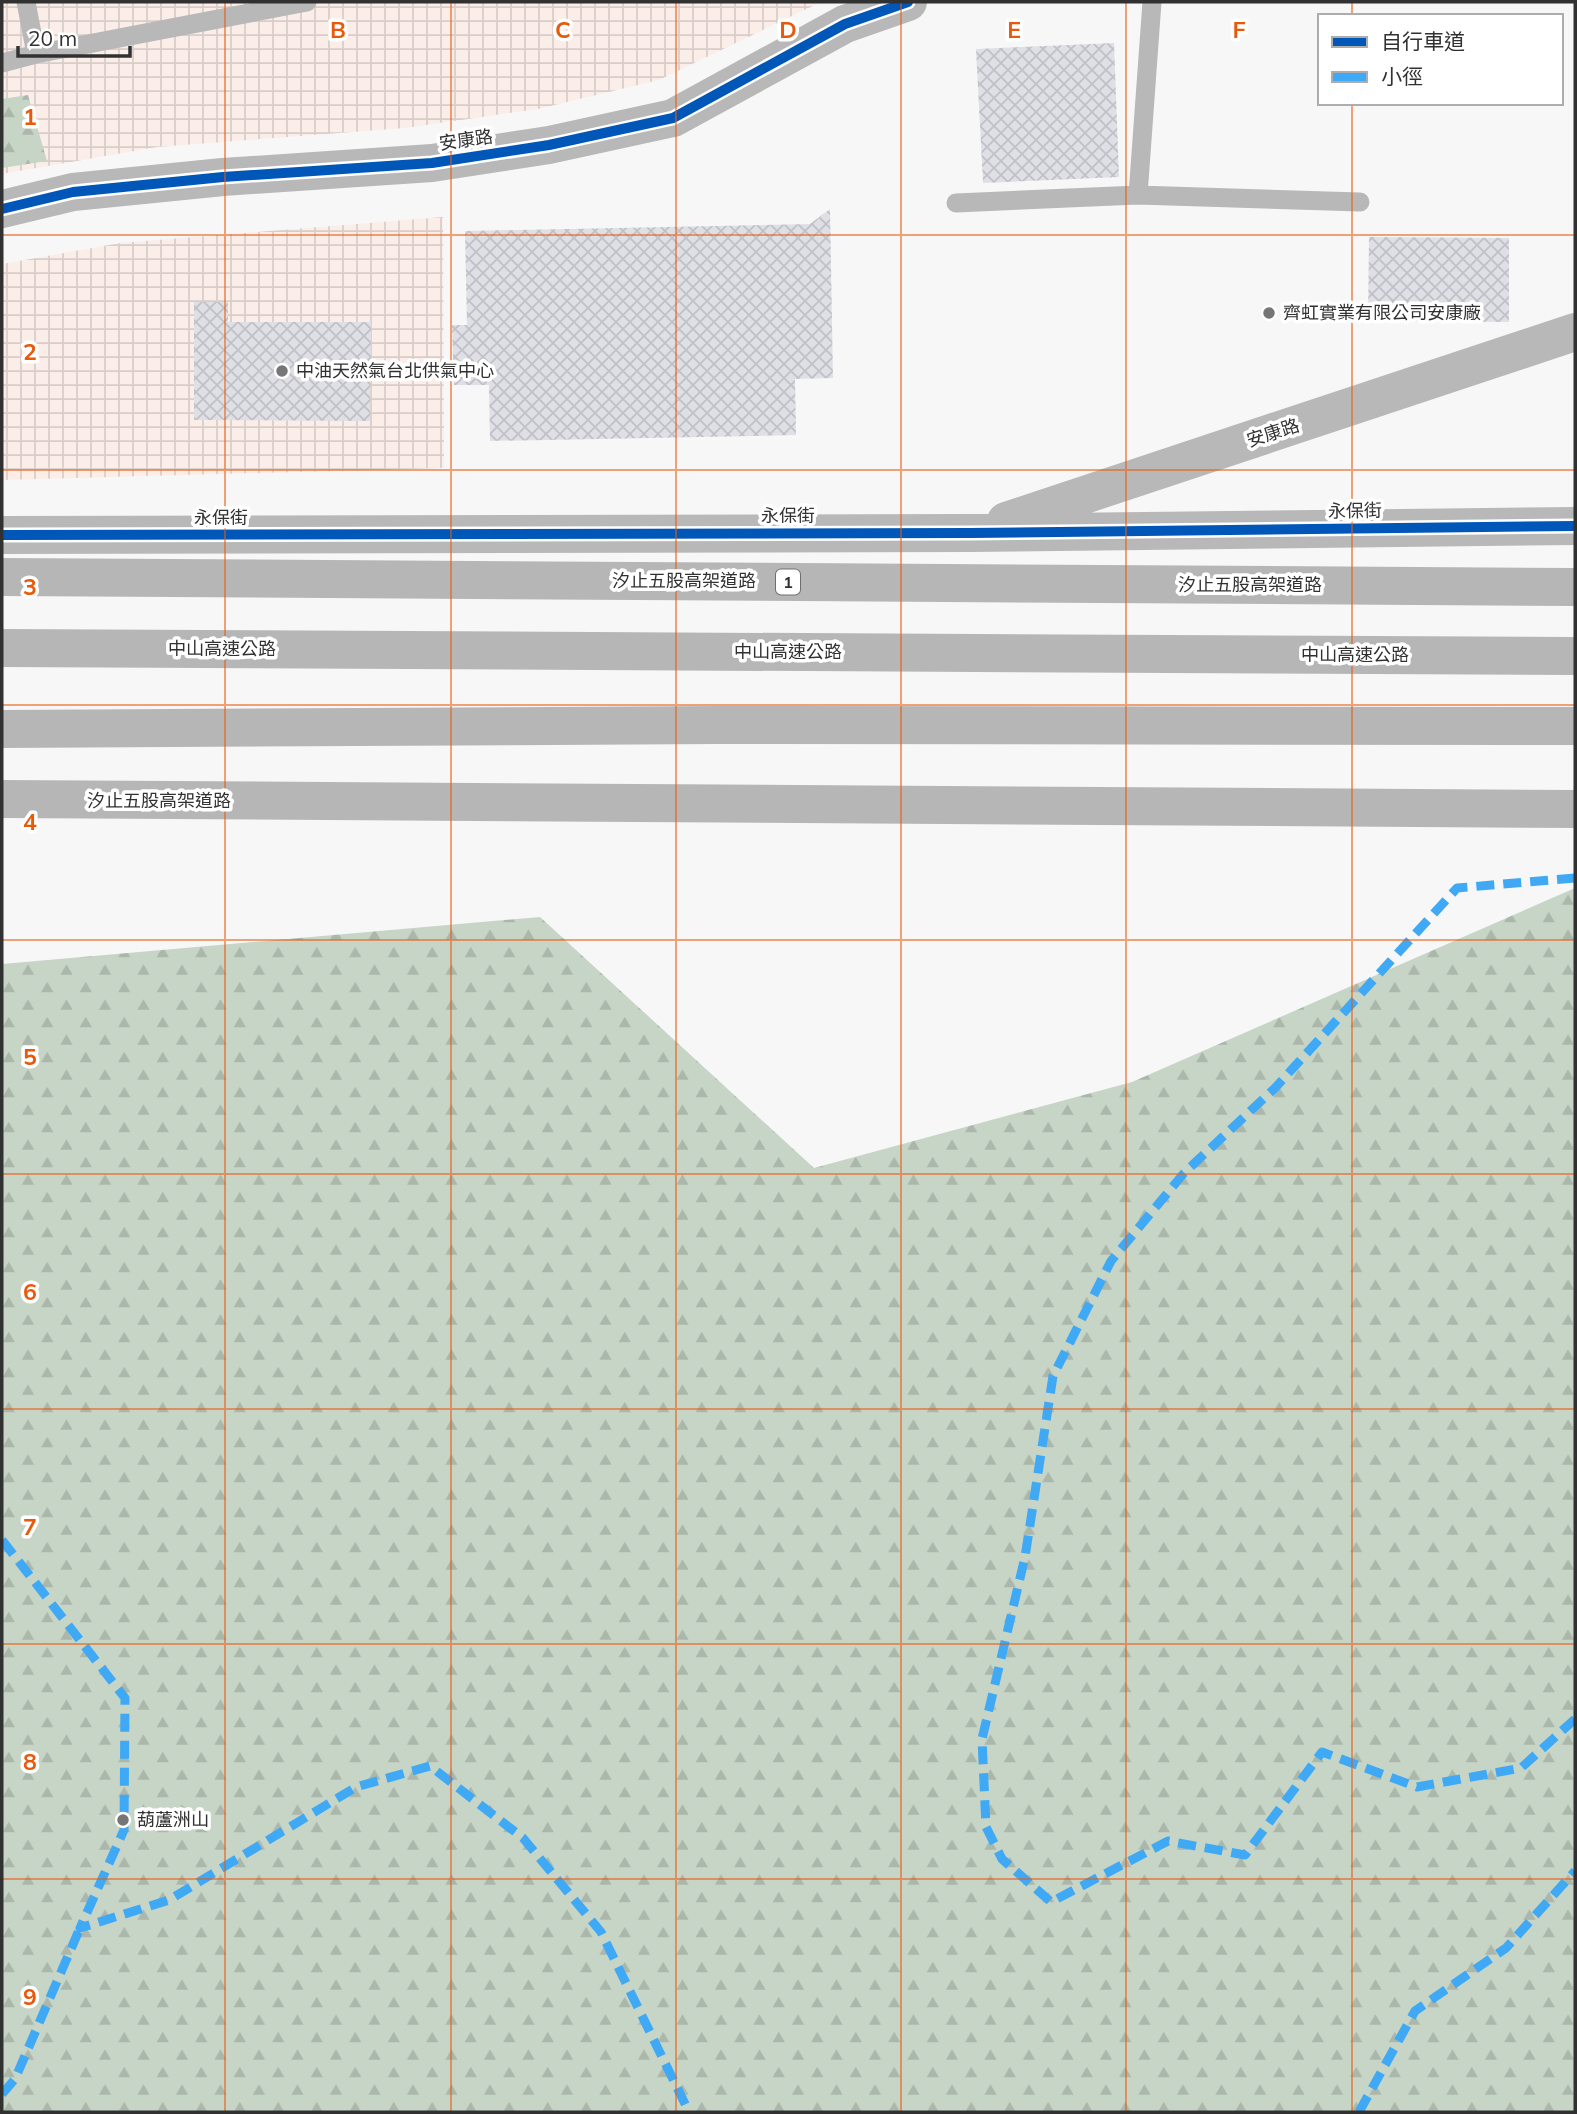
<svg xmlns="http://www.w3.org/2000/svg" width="1577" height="2114" font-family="Mulish,'Noto Sans TC',sans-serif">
	<defs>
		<pattern id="industrial-grid" width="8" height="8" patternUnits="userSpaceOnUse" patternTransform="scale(1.75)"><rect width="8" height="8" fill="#fbeee9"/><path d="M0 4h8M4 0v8" fill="none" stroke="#d8cdc8"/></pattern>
		<pattern id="forest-firs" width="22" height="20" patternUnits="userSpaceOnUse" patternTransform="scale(1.75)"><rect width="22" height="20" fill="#c7d5c7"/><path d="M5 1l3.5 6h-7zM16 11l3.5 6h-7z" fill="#abb7ab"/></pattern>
		<pattern id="building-cross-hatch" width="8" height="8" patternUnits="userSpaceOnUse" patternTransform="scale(1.75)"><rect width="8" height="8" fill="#dfdfe6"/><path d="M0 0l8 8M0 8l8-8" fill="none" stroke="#c0c0c6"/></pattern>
	</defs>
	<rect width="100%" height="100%" fill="#f7f7f8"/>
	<path fill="url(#industrial-grid)" d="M2 2H821L659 80 538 109 405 128 157 147 2 174Z
		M443 217 444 468 2 480V264L120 243Z"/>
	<path fill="url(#forest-firs)" d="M28 95 47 161 2 168V99Z
		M1575 888V2112H2V964L540 917 814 1168 1132 1082Z"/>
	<path fill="url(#building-cross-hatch)" d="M1114 43 1119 177 983 183 976 49Z
		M830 209 833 378 795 379 796 435 490 441 489 385H454L452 325H467L465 231 810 224Z
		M1369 237 1509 238V322L1368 321Z
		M194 302H228V322H371L370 421 194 420Z"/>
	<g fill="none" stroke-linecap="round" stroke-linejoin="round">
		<path stroke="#b9b8b8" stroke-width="19" d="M26 2 36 54
			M1152 2 1138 195 1360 202
			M2 63 36 54 307 2
			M956 203 1138 195"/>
		<path stroke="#b9b8b8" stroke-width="38" d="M2 209 73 192 223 177 432 163 549 145 673 118 845 24 908 2
			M1006 521 1575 332
			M2 535 970 533 1575 526"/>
		<path stroke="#b6b6b7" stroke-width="38" d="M2 577 1575 587
			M2 648 1575 656
			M2 729 718 725 1575 726
			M2 799 1575 809"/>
		<path stroke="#3fa9f5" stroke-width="9" stroke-dasharray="18 9" stroke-linecap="butt" d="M1575 878 1457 888 1275 1088 1184 1173 1111 1261 1053 1376 1025 1557 982 1739 986 1827 1002 1859 1051 1902 1168 1841 1245 1855 1322 1752 1417 1787 1521 1768 1575 1719
			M2 1540 125 1698 124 1830 80 1928 169 1900 356 1787 430 1766 523 1838 601 1932 689 2112
			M2 2094 15 2079 80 1928
			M1359 2112 1415 2011 1506 1948 1575 1871"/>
		<g stroke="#fff" stroke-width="15">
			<path id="cycleway" d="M2 209 73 192 223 177 432 163 549 145 673 118 845 24 908 2
				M2 535 970 533 1575 526"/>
		</g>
		<use href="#cycleway" stroke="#0057b8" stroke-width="10"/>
	</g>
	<path fill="none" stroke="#e8590c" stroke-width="2" stroke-opacity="0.55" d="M225 2V2112M451 2V2112M676 2V2112M901 2V2112M1126 2V2112M1352 2V16M1352 103V2112M2 235H1575M2 470H1575M2 705H1575M2 940H1575M2 1174H1575M2 1409H1575M2 1644H1575M2 1879H1575"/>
	<g fill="#767677" stroke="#fff" stroke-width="2.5">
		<circle cx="1269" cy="313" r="7"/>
		<circle cx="282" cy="371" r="7"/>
		<circle cx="123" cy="1820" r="7"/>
	</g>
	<g text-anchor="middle" stroke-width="7" stroke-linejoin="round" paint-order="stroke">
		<rect fill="#fff" stroke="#6f6f70" stroke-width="2" x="776" y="569.5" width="24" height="25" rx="5"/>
		<g font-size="16" font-weight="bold" fill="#313132">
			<text x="788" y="588">1</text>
		</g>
		<g font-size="18" fill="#313132" stroke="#fff">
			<text transform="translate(466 140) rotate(-8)" y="6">安康路</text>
			<text transform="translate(1273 433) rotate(-18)" y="6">安康路</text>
			<text transform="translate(1355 511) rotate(-1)" y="6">永保街</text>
			<text x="788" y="522">永保街</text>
			<text x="221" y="524">永保街</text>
			<text x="684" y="587">汐止五股高架道路</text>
			<text x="1250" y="591">汐止五股高架道路</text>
			<text x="222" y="655">中山高速公路</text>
			<text x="788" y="658">中山高速公路</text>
			<text x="1355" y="661">中山高速公路</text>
			<text x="159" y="807">汐止五股高架道路</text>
		</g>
		<g font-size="18" fill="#313132" stroke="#fff" text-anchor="start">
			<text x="1283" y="319">齊虹實業有限公司安康廠</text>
			<text x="296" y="377">中油天然氣台北供氣中心</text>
			<text x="137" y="1826">葫蘆洲山</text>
		</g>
	</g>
	<g font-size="23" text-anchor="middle" font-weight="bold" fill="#e8590c" stroke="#fff" stroke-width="7" stroke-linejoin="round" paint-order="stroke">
		<text x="338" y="38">B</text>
		<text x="563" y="38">C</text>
		<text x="788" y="38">D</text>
		<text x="1014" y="38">E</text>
		<text x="1239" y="38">F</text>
		<text x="30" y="125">1</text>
		<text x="30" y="360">2</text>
		<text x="30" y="595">3</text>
		<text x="30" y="830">4</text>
		<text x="30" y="1065">5</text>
		<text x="30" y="1300">6</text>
		<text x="30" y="1535">7</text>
		<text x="30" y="1770">8</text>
		<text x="30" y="2005">9</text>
	</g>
	<rect width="1577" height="2114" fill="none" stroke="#313132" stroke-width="7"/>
	<rect x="1318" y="14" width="245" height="91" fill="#ffffff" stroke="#adadad" stroke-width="2"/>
	<rect x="1332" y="37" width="35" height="10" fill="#0057b8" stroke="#adadad" stroke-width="2"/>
	<text x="1381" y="49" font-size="21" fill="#313132">自行車道</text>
	<rect x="1332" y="72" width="35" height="10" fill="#3fa9f5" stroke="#adadad" stroke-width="2"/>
	<text x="1381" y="84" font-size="21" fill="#313132">小徑</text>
	<path d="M18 46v10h112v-10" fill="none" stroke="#313132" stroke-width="3.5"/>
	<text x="28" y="46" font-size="21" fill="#313132" stroke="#ffffff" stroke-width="5" paint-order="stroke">20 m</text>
</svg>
